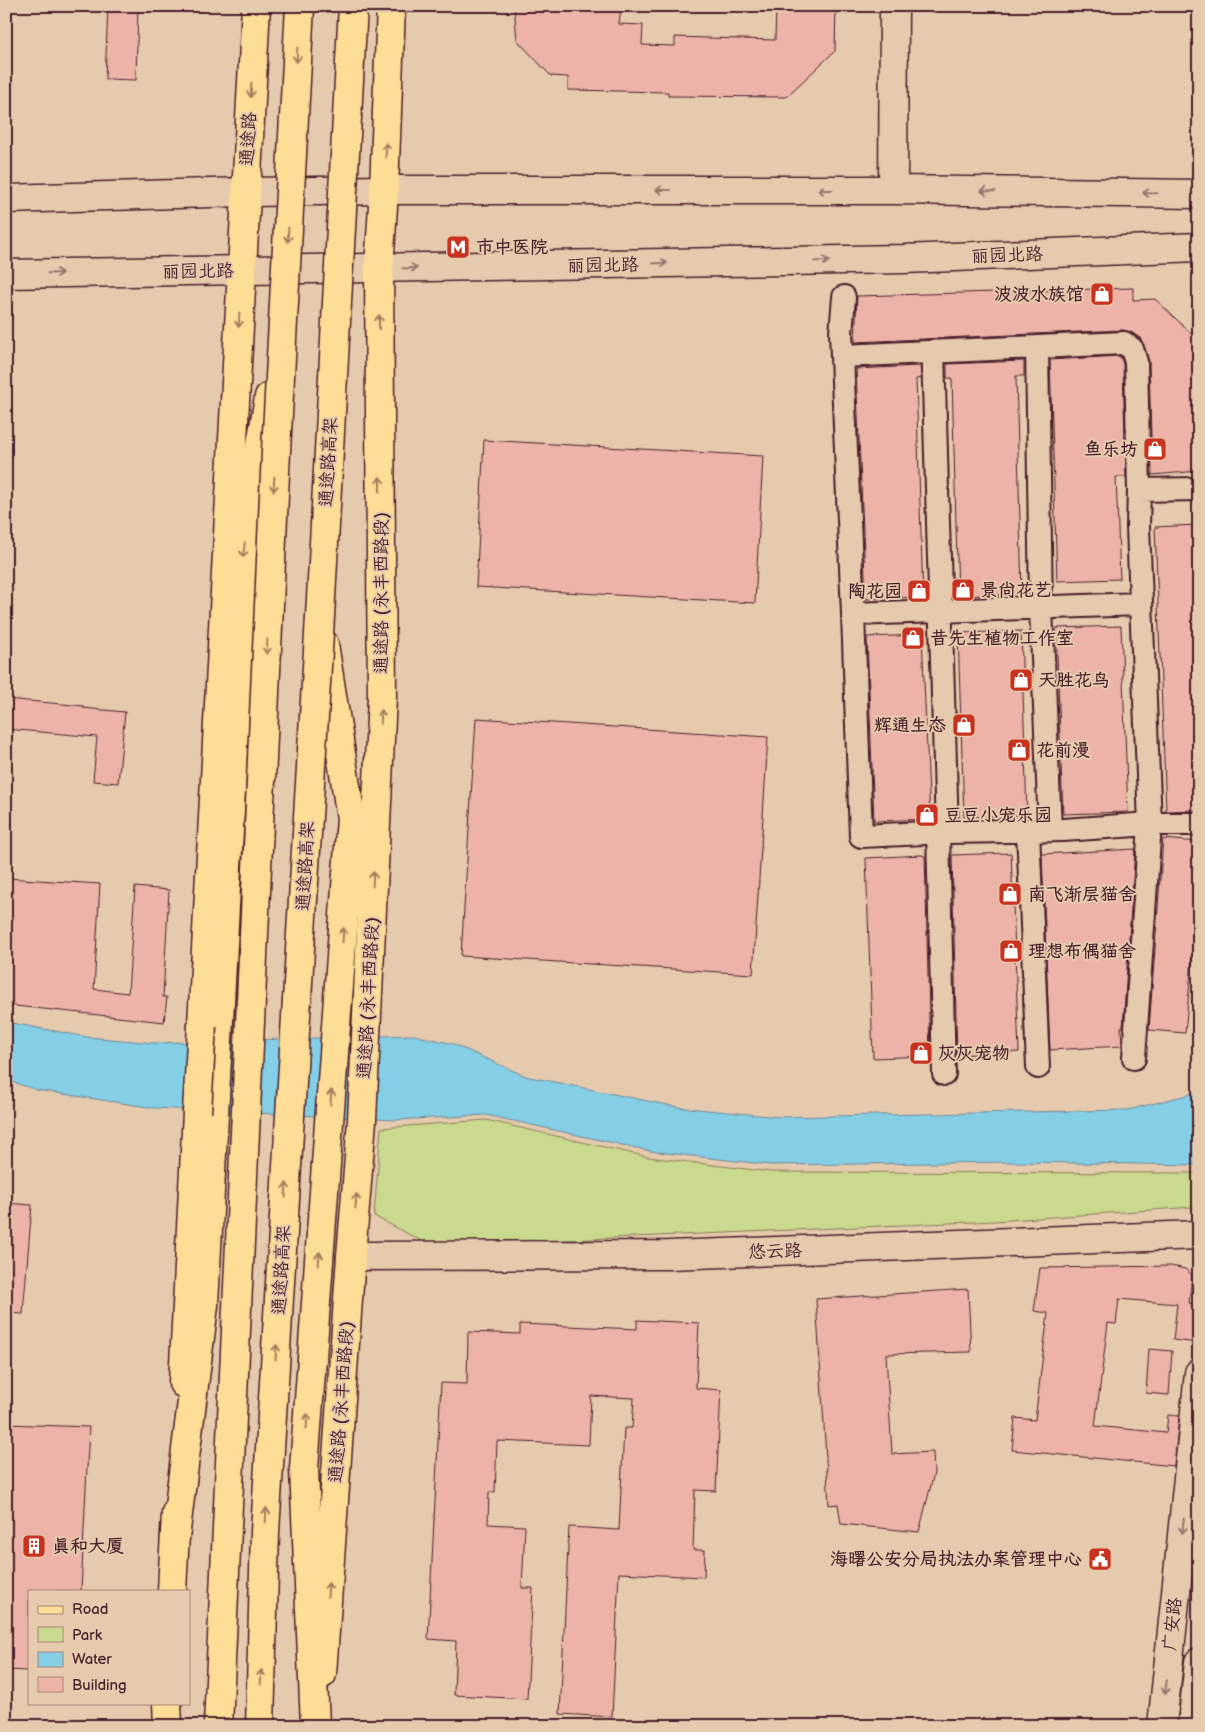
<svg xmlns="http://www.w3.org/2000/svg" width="1205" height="1732" font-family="'Balsamiq Sans','LXGW WenKai TC',sans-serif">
	<rect width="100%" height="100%" fill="#e6caad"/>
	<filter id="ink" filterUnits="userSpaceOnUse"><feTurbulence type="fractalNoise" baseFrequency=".02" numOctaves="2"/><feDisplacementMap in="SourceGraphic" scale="10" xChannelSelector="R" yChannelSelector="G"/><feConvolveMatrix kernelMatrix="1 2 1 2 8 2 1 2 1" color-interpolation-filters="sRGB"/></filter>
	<g filter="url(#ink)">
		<path fill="#c9d98d" stroke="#8a7c5c" d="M486 1120 648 1157 770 1172 1199 1173V1200L1194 1207 995 1221 431 1246 374 1216 381 1128Z"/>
		<path fill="#85cfe6" stroke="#6d899b" d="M6 1022 87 1037 155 1043 414 1035 453 1044 525 1076 677 1107 778 1117 1128 1110 1199 1092V1165L1016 1162 771 1165 650 1151 486 1115 396 1120 154 1108 37 1090 6 1080Z"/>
		<path fill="#edb3a9" stroke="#4a1f2b" d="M108 6H138L136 80 105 79Z
			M514 6H621L619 24 643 25 642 45 675 46V37L775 40 776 6H836L835 51 786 97 668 96V92L568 90V77L551 76 517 40Z
			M1133 288V300L1155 299 1196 338 1197 361H1199V471L1152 475 1149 361 1144 345 1140 338 1131 332 1123 330 855 342 857 296Z
			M1120 356 1123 364 1126 477H1116L1120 579 1057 581 1050 360Z
			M1024 361V376H1016L1022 594 958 596 952 378H947V364Z
			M920 366 921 378 916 379 923 597 866 599 856 369Z
			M484 440 763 456 755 603 476 587Z
			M1197 525 1199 563V810L1166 811 1155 527Z
			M1121 626 1128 812 1063 814 1056 628Z
			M1021 631 1027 815 964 817 958 633Z
			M922 635 930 819 874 821 867 637Z
			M6 699 84 706 83 708 125 712 118 783 93 781 97 737 6 729Z
			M476 718 768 737 753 974 461 956Z
			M1163 839 1199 842V888L1185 1033 1149 1030Z
			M1135 849 1123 1027H1121L1122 1046 1050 1050 1042 854Z
			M1011 853 1019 1052 957 1055 952 855Z
			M921 855 925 856 930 1056 873 1058 866 858Z
			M6 878 100 884 94 989 128 993 135 887 169 890 163 997H167L164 1022 6 1005Z
			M6 1203 32 1205 23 1314 6 1313Z
			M1172 1266 1185 1269 1192 1275 1189 1303 1199 1304 1198 1343 1173 1340 1177 1304 1119 1299 1116 1324 1108 1323 1095 1426 1166 1433 1168 1415 1179 1416 1174 1466 1012 1450 1015 1418 1035 1420 1048 1313 1034 1311 1040 1268Z
			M968 1289 971 1352 886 1354 892 1454 933 1452 934 1473 919 1532 841 1524 838 1504 829 1505 816 1299Z
			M637 1320 699 1323 696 1388 721 1390 716 1491 695 1490 693 1550H705L704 1577 619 1573 612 1717 560 1714 569 1527 619 1530 624 1428H632L634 1398 591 1396 589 1445 497 1441 495 1492H489L488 1524 525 1526 522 1588H533L527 1699 454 1695 456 1641 428 1639 441 1383 467 1384 468 1332 520 1334V1324L637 1329Z
			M1149 1349 1172 1351 1169 1395 1146 1393Z
			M6 1424 89 1427 81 1591H29V1671L6 1670Z"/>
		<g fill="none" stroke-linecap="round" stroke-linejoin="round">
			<g stroke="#4a1f2b" stroke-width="26">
				<path id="street" d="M844 297 841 333 853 614 861 836 947 832 1063 830 1150 824H1199
					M1037 347 1041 608 1050 830
					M933 351 947 832
					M842 356 1124 343 1132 349 1136 362 1139 490
					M853 614 1141 604
					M1028 830 1038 1067
					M938 832 944 1074
					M1134 1058 1150 824 1138 527 1139 490 1199 489"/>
			</g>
			<g stroke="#4a1f2b" stroke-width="31">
				<path id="secondary" d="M893 190 894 6
					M6 199 245 192 384 190H893L1199 194
					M6 274 904 259 1199 247
					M351 1256 669 1255 1199 1235
					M1162 1726 1199 1373
					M1192 1726 1199 1662"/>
			</g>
			<g stroke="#4a1f2b" stroke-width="31">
				<path id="primary" d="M202 1025 256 6
					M183 1383 197 1112
					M172 1591 176 1513
					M322 1674 351 1256 362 1120 382 697 379 269 384 190 391 6
					M167 1703 168 1726"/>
			</g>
			<g stroke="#4a1f2b" stroke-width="31">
				<path id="highway" d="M175 1538 204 1305 244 546 269 397
					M315 1726 304 1469 351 818 324 644"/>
			</g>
			<use href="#street" stroke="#e6caad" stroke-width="22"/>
			<use href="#secondary" stroke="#e6caad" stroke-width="28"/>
			<use href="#primary" stroke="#fedd96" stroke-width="28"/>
			<use href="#highway" stroke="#fedd96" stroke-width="28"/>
			<g stroke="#4a1f2b" stroke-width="31" stroke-linecap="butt">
				<path id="primary-bridge" d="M197 1112 202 1025"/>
			</g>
			<g stroke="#4a1f2b" stroke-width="31" stroke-linecap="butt">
				<path id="highway-bridge" d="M218 1726 276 451 300 6
					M260 1726 265 1532 320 617 353 6"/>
			</g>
			<use href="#primary-bridge" stroke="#fedd96" stroke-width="28"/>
			<use href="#highway-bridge" stroke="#fedd96" stroke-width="28"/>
		</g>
		<defs><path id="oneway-shaft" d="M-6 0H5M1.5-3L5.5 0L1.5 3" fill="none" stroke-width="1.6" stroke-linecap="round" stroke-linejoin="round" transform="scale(1.25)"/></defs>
		<g stroke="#a47e60">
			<use href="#oneway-shaft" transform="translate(297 55) rotate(93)"/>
			<use href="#oneway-shaft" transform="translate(251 90) rotate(93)"/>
			<use href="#oneway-shaft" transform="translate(386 150) rotate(-88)"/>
			<use href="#oneway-shaft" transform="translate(288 235) rotate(93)"/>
			<use href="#oneway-shaft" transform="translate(239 320) rotate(93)"/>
			<use href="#oneway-shaft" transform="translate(379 322) rotate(-90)"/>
			<use href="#oneway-shaft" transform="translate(274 484) rotate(93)"/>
			<use href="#oneway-shaft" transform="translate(380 484) rotate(-90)"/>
			<use href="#oneway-shaft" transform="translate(244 550) rotate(95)"/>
			<use href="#oneway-shaft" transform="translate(267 647) rotate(93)"/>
			<use href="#oneway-shaft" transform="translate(381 717) rotate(-87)"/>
			<use href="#oneway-shaft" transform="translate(373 879) rotate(-87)"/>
			<use href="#oneway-shaft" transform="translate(343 935) rotate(-86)"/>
			<use href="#oneway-shaft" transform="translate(331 1097) rotate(-86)"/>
			<use href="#oneway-shaft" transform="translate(286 1190) rotate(-87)"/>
			<use href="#oneway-shaft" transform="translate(356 1201) rotate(-85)"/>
			<use href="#oneway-shaft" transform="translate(319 1259) rotate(-86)"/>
			<use href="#oneway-shaft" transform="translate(276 1352) rotate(-87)"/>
			<use href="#oneway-shaft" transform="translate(307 1421) rotate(-86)"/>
			<use href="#oneway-shaft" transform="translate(266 1515) rotate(-87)"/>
			<use href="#oneway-shaft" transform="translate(328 1590) rotate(-86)"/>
			<use href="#oneway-shaft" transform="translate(261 1677) rotate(-88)"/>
		</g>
		<g stroke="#98746c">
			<use href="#oneway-shaft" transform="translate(663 190) rotate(-180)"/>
			<use href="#oneway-shaft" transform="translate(825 190) rotate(-180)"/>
			<use href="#oneway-shaft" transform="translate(988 191) rotate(-179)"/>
			<use href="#oneway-shaft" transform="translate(1150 193) rotate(-179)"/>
			<use href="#oneway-shaft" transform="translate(822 261) rotate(-1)"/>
			<use href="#oneway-shaft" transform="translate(660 263) rotate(-1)"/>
			<use href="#oneway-shaft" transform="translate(410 268) rotate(-1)"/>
			<use href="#oneway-shaft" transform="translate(55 273) rotate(-1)"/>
			<use href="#oneway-shaft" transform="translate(1183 1526) rotate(96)"/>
			<use href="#oneway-shaft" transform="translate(1166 1687) rotate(96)"/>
		</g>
	</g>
	<defs>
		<g id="metro-square" transform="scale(1.25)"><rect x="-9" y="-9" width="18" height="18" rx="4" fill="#c8321e" stroke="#e6caad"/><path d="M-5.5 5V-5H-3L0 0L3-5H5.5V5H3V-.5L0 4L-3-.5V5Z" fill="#fff"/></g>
		<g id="shop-square" transform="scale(1.25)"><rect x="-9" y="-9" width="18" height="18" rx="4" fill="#c8321e" stroke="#e6caad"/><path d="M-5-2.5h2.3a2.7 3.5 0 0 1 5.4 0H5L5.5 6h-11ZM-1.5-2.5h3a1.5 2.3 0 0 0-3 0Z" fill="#fff"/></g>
		<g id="building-square" transform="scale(1.25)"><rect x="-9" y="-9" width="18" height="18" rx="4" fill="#c8321e" stroke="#e6caad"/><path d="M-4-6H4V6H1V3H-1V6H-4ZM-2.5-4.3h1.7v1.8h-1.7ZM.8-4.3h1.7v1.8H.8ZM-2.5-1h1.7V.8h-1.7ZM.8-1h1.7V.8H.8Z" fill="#fff"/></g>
		<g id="civic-square" transform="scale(1.25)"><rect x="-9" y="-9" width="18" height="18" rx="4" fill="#c8321e" stroke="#e6caad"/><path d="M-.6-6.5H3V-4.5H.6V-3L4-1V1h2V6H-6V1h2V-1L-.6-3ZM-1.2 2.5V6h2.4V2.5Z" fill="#fff"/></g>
	</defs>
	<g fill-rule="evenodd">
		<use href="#metro-square" x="458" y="247"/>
		<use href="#shop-square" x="1102" y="294"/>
		<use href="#shop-square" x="1155" y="449"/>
		<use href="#shop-square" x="963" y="590"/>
		<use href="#shop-square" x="919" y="591"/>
		<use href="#shop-square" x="913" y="638"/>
		<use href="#shop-square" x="1021" y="680"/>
		<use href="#shop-square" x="964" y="725"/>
		<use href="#shop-square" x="1019" y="750"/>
		<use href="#shop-square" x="927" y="815"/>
		<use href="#shop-square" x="1010" y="894"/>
		<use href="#shop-square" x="1011" y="951"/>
		<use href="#shop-square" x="921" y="1053"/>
		<use href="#building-square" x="34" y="1546"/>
		<use href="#civic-square" x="1100" y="1559"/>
	</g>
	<g text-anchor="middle" stroke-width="4" stroke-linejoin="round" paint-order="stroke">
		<g font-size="18" fill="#4a1f2b" stroke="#e6caad">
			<text transform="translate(248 139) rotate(-87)" y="6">通途路</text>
			<text transform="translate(1007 255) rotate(-2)" y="6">丽园北路</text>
			<text transform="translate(603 265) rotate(-1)" y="6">丽园北路</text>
			<text transform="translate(198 271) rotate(-1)" y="6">丽园北路</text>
			<text transform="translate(328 462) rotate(-87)" y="6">通途路高架</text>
			<text transform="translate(381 593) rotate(-90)" y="6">通途路 (永丰西路段)</text>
			<text transform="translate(305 866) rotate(-87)" y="6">通途路高架</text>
			<text transform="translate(368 998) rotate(-87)" y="6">通途路 (永丰西路段)</text>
			<text transform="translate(775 1251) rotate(-2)" y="6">悠云路</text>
			<text transform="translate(281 1270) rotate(-87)" y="6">通途路高架</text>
			<text transform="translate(341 1402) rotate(-86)" y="6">通途路 (永丰西路段)</text>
			<text transform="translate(1172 1624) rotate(-84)" y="6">广安路</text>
		</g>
		<g font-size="18" font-weight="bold" fill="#4a1f2b" stroke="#e6caad" text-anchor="start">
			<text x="476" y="253">市中医院</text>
			<text x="1084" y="300" text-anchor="end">波波水族馆</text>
			<text x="1138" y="455" text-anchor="end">鱼乐坊</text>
			<text x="980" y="596">景尚花艺</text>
			<text x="902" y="597" text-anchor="end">陶花园</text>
			<text x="930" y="644">昔先生植物工作室</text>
			<text x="1038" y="686">天胜花鸟</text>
			<text x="946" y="731" text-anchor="end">辉通生态</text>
			<text x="1036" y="756">花前漫</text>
			<text x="944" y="821">豆豆小宠乐园</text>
			<text x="1028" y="900">南飞渐层猫舍</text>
			<text x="1028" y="957">理想布偶猫舍</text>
			<text x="938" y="1059">灰灰宠物</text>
			<text x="52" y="1552">真和大厦</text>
			<text x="1082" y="1565" text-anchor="end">海曙公安分局执法办案管理中心</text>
		</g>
	</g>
	<rect width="1205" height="1732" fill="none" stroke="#e6caad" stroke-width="25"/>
	<rect x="12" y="12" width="1180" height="1707" fill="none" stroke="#4a1f2b" stroke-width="2" filter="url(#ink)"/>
	<rect x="28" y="1590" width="162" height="115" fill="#e6caad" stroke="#a88679"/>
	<rect x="38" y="1606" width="25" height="8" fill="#fedd96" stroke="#a88679"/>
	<text x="72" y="1614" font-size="15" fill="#4a1f2b">Road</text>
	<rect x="38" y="1627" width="25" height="15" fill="#c9d98d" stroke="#a88679"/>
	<text x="72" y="1640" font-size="15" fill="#4a1f2b">Park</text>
	<rect x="38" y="1652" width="25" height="15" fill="#85cfe6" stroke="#a88679"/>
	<text x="72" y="1664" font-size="15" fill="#4a1f2b">Water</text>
	<rect x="38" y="1677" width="25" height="15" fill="#edb3a9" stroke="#a88679"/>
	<text x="72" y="1690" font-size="15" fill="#4a1f2b">Building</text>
</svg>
